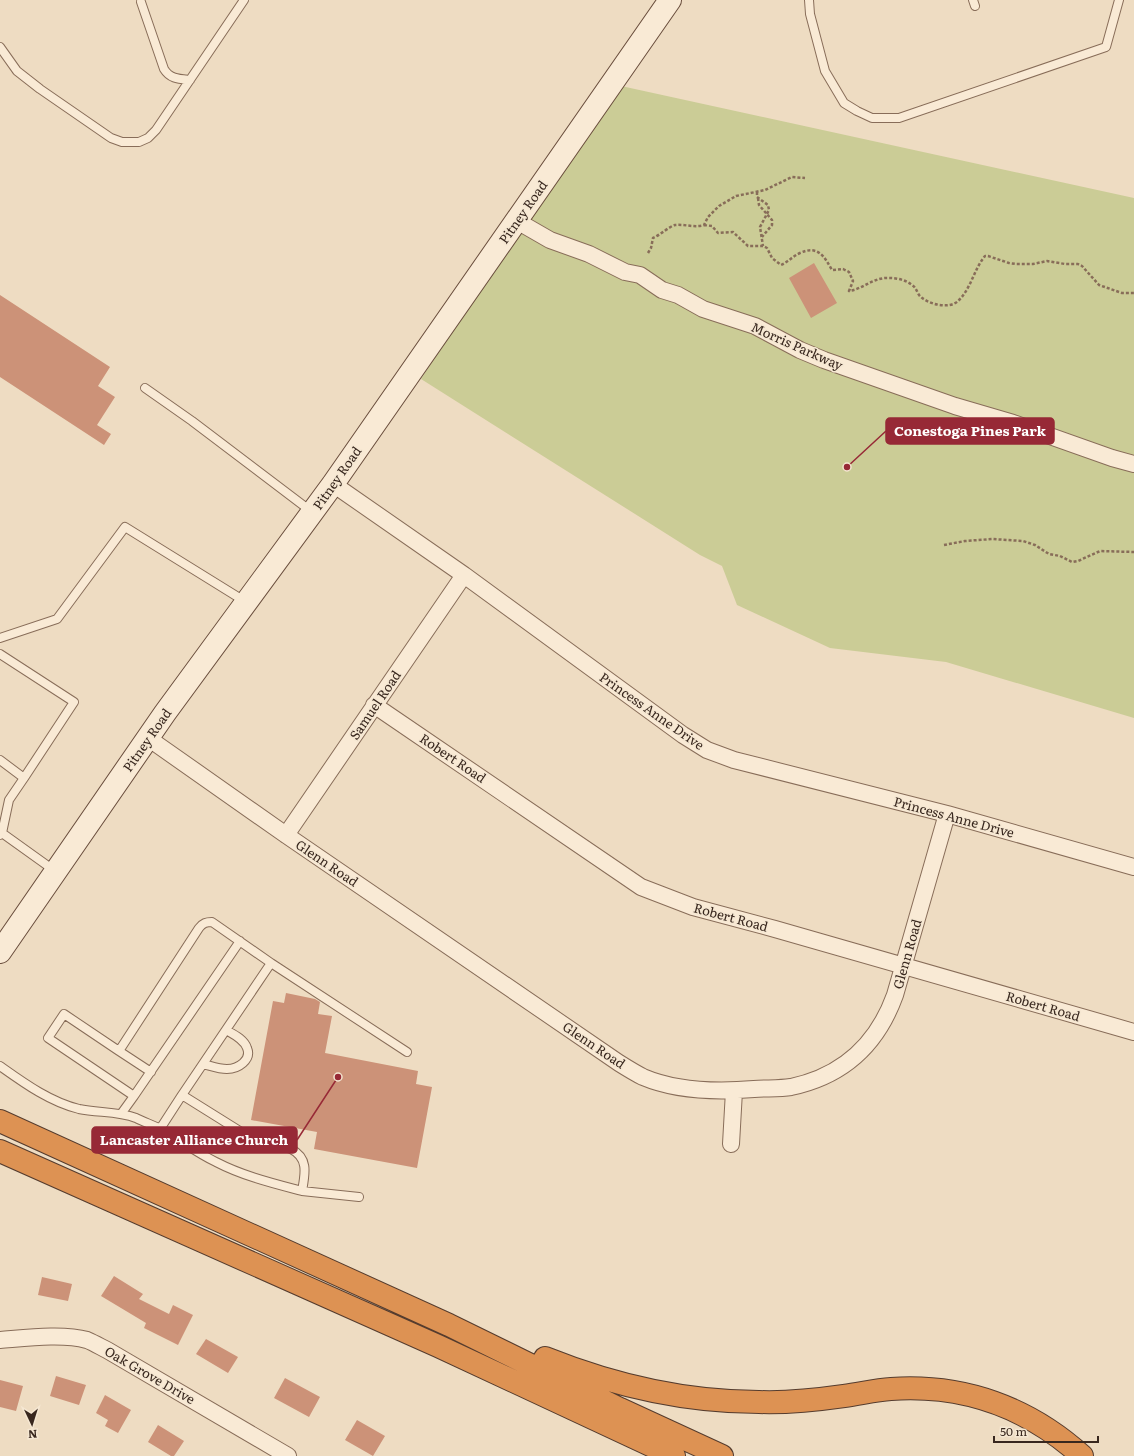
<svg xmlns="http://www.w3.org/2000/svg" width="1134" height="1456" font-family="Literata,serif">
	<rect width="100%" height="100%" fill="#eedcc2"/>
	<path fill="#cbcc96" d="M612 84 1134 198V718L946 662 830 648 737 605 722 566 700 555 421 379Z"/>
	<path fill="#cc9278" d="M814 263 837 303 811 318 789 278Z
		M0 295 110 367 98 386 115 397 97 425 111 434 104 445 0 377Z
		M286 993 315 999 320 1002 318 1014 332 1016 325 1053 418 1071 416 1084 432 1087 417 1168 314 1149 317 1132 251 1120 273 1001 284 1003Z
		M114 1276 143 1294 139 1299 169 1314 173 1305 193 1315 178 1345 144 1328 146 1323 101 1296Z
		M42 1277 72 1284 68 1301 38 1295Z
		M206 1339 238 1357 228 1373 196 1354Z
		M56 1376 86 1385 79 1405 50 1396Z
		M285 1378 320 1397 309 1417 274 1398Z
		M0 1380 23 1386 16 1411 0 1407Z
		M105 1395 131 1410 118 1433 105 1426 108 1420 96 1413Z
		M357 1420 385 1436 373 1456 345 1440Z
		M158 1425 184 1441 174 1456H171L148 1442Z"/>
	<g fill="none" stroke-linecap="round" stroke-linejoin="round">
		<g stroke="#886d59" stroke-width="10">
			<path id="service" d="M809 0 810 14 825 71 844 103 857 111 872 118H899L1106 47 1119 0
				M973 0 975 6
				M141 2 164 69C170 79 179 79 190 80
				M0 47 17 71 40 89 111 138 122 142H139L148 138 156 130 244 0
				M145 388 192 421 312 512
				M0 638 57 619 125 527 246 602
				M0 654 74 702 24 778
				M0 760 24 778 9 800 2 833 0 835
				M2 833 55 871
				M271 963 407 1052
				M119 1051 151 1072
				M203 1064C211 1066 219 1069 227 1069 238 1069 252 1060 247 1048 244 1039 233 1034 226 1030
				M0 1066C24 1083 50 1102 79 1109 98 1113 118 1111 136 1118 144 1122 153 1125 161 1129 180 1140 197 1153 216 1162 243 1176 272 1183 302 1191 305 1174 309 1158 291 1149L246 1135 182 1095 271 963 212 922C206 922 203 923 199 928L119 1051 64 1014 48 1038 134 1096 240 941
				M121 1114 134 1096
				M160 1129 182 1095
				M302 1191 359 1197"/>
		</g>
		<g stroke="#886d59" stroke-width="18">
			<path id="minor" d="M517 221 550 240 589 254 625 272 640 275 662 290 678 295 703 309 755 326 800 350 824 360 955 406 1013 423 1112 458 1134 464
				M333 484 464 575 683 735 707 750 734 760 947 814 1134 867
				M374 705 641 887 693 907 775 929 1134 1032
				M148 738 286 835 619 1063C627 1068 635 1073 643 1077 676 1091 719 1092 754 1089 766 1088 779 1089 791 1087 843 1076 877 1045 895 995L947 814
				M286 835 464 575
				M731 1144 734 1091
				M0 1340C25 1338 63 1333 87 1340 94 1343 101 1347 107 1350L288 1456"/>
		</g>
		<g stroke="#6a4e3d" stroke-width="24">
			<path id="secondary" d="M0 952 165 713 333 484 670 0"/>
		</g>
		<g stroke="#553c2e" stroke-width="24">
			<path id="motorway" d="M0 1121 449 1325 620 1409 722 1456
				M0 1151 438 1346 674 1456
				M545 1358C615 1386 684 1402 759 1402 788 1403 816 1400 844 1396 860 1394 875 1390 891 1389 964 1384 1029 1408 1082 1456"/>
		</g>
		<path stroke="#886d59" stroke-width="2.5" stroke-dasharray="3 2" stroke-linecap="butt" d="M757 192V197L768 205 769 210 760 227 763 246
			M758 198 759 205 772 220V225L762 237
			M704 225 712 226 718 233 733 232 748 246H763L767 248 772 258 781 265C788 262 793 256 800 253 818 245 824 256 832 270L843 269 849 272 853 281 849 291C863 289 874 277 889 278 897 278 906 280 912 285 917 288 917 294 921 297 930 305 950 309 958 301 971 289 974 269 985 256H988L1009 263 1016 264H1033L1047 261 1065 264H1078L1082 266 1099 285 1122 293H1134
			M648 253 651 248 653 238C660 235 670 226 675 225 685 224 695 228 704 225L708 217 719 206 736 196 765 190 792 177 805 178
			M944 545 965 541 992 539 1023 541 1035 545 1049 554 1060 556 1072 562 1078 561 1100 551 1134 552"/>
		<use href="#service" stroke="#f9ead5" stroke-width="8"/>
		<use href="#minor" stroke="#f9ead5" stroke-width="16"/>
		<use href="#secondary" stroke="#f9ead5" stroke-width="22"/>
		<use href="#motorway" stroke="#dd9253" stroke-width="22"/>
	</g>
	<g text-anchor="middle" stroke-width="3" stroke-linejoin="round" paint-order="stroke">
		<g font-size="13" fill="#38271e" stroke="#f5e7d2">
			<text transform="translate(523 212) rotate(-55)" y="5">Pitney Road</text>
			<text transform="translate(797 346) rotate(24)" y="5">Morris Parkway</text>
			<text transform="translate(337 478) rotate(-55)" y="5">Pitney Road</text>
			<text transform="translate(375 705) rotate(-56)" y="5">Samuel Road</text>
			<text transform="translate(652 711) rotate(35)" y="5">Princess Anne Drive</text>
			<text transform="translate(147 740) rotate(-55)" y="5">Pitney Road</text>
			<text transform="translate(453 758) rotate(34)" y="5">Robert Road</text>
			<text transform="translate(954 817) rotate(15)" y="5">Princess Anne Drive</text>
			<text transform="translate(327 863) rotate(34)" y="5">Glenn Road</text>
			<text transform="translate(731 917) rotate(15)" y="5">Robert Road</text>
			<text transform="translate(907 954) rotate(-74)" y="5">Glenn Road</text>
			<text transform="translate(1043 1006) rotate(16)" y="5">Robert Road</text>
			<text transform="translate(594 1045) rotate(34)" y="5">Glenn Road</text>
			<text transform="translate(150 1375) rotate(30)" y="5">Oak Grove Drive</text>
		</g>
	</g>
	<path fill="none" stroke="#972936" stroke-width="1.5" d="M847 467L886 431M338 1077L297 1140"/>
	<g fill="#972936" stroke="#f5e7d2" stroke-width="1.5">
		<circle cx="847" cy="467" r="4"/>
		<circle cx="338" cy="1077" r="4"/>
	</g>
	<g fill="#972936" stroke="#972936" stroke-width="1.5">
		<rect x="886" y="418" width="168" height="26" rx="4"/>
		<rect x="92" y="1127" width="205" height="26" rx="4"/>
	</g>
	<g font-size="14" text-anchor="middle" font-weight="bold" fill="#fff">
		<text x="970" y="436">Conestoga Pines Park</text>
		<text x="194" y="1145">Lancaster Alliance Church</text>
	</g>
	<g transform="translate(32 1424) rotate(176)" stroke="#f5e7d2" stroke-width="3" paint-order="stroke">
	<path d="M0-3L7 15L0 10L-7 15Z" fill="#38271e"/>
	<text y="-6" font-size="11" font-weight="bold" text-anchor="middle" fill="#38271e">N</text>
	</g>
	<path d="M994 1436v6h104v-6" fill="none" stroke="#38271e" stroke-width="2"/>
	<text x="1000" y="1436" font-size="12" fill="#38271e" stroke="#f5e7d2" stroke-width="3" paint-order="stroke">50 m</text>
</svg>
